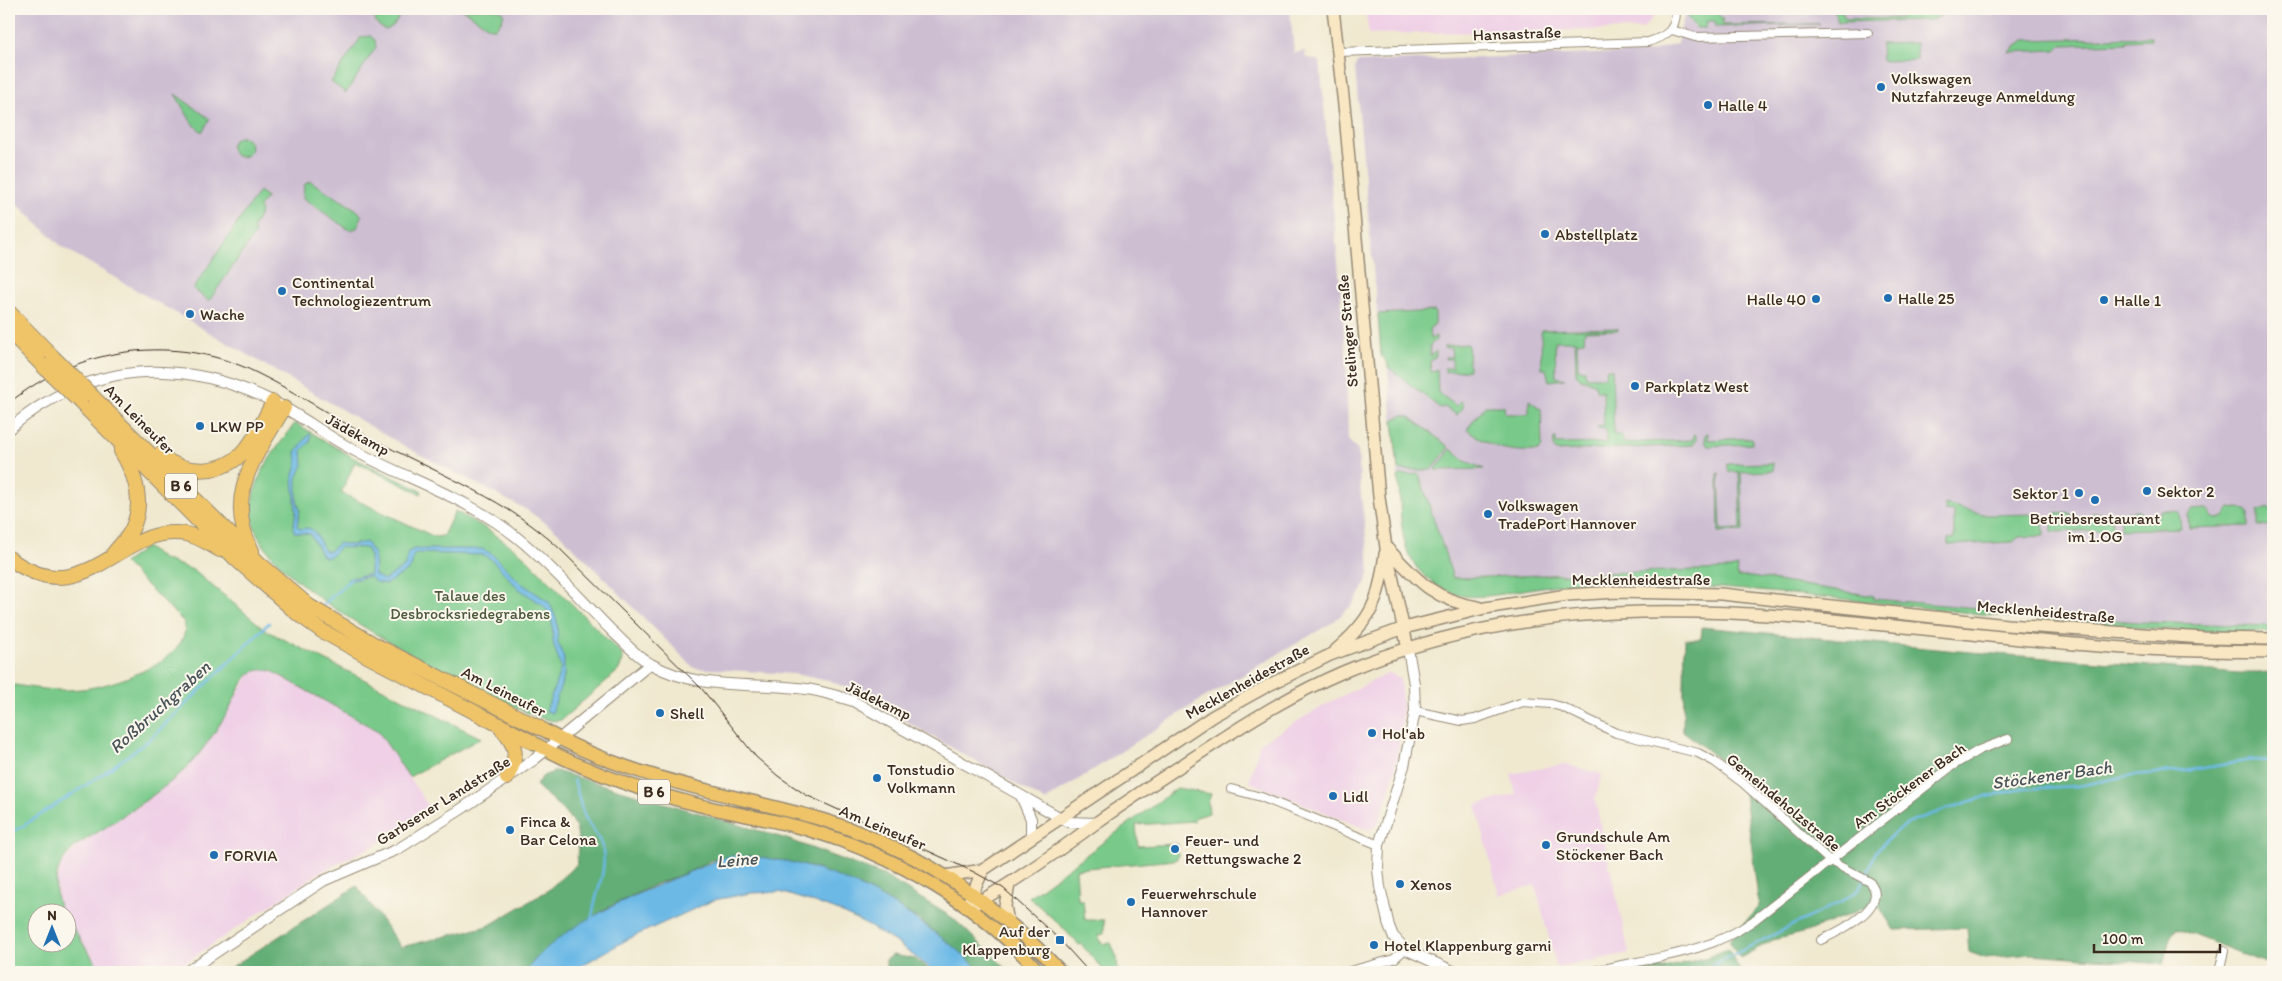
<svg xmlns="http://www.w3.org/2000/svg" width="2282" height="981" font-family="Itim,sans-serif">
	<rect width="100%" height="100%" fill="#fbf7ec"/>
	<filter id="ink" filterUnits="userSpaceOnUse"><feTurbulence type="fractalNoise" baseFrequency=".02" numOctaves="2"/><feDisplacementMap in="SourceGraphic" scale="10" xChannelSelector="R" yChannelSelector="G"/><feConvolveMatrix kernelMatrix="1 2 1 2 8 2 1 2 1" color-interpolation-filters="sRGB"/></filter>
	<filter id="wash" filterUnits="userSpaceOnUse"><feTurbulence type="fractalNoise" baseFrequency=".0096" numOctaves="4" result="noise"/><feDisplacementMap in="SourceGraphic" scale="20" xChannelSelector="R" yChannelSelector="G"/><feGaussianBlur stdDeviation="1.12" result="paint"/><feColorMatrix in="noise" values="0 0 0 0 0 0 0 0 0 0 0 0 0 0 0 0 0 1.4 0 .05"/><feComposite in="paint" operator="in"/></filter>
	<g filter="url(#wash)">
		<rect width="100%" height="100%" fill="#f0e9d0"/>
		<path fill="#efd0e6" d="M1365 9H1659V10L1643 29 1369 34Z
			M265 669 272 671 378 731 431 810 392 838 391 837 319 873 171 972H102L68 921V914H62L58 905 55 884 62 863 76 847 152 796 226 713 249 675 258 670Z
			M1389 673 1400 678 1403 717 1395 771 1378 825 1368 830 1249 782 1260 743 1332 701Z
			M1564 764 1602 774 1595 800 1629 953 1557 968 1535 885 1499 895 1476 805 1516 794 1511 774Z"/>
		<path fill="#cdbed2" d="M9 9H1290L1294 53 1305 51V57L1320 61 1346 354 1348 440 1358 450 1360 487 1370 571 1362 591 1352 605 1333 622 1202 699 1045 801 860 695 829 680 793 674 694 668 558 532 527 510 408 448 62 247 9 196Z
			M1686 9H2273V632L2136 628 2013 618 1783 592 1678 585 1661 581 1570 584 1476 597 1453 593 1439 586 1416 568 1408 552 1404 538 1387 362 1381 356 1355 68 1357 62 1650 52 1677 43Z"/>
		<path fill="#79ca8a" stroke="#5a7a54" d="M379 9H404L393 26 386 30C375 25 372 19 379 9Z
			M462 9H498L504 13 502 20 496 28H490Z
			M1686 9H1713L1722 18 1723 25 1820 24 1715 27V21H1707L1706 28H1697L1689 20Z
			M1834 9H1840L1846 19 1901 18 1902 15 1922 13 1924 9H1942L1941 16 1931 20 1838 22Z
			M370 36 375 40 376 47 346 93 331 82 361 37Z
			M2151 37V40L2126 41V43L2061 45 2056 50 2009 52 2024 40Z
			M1916 43 1917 60 1882 61 1881 44Z
			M175 94 210 119 202 132 192 123Z
			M231 147a10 10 0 1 1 20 0a10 10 0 1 1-20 0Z
			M310 181 357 210 362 216 357 228 349 230 303 198 304 185Z
			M259 191 267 197 259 207 261 212 253 228 255 234 209 301 193 289Z
			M1435 311V324L1429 329 1430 339 1436 336V340L1430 345V356L1436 351V356L1430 361 1431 372 1437 369 1438 392 1456 406 1461 401 1463 402V408L1457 415 1445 407 1440 408 1388 367 1387 362 1381 356 1378 314Z
			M1618 328V330L1585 331 1584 341 1577 342 1578 369 1585 370 1586 377H1605L1606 369H1612L1614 435H1621L1623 443 1693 440V434L1696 435V441L1693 445 1556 451 1553 447 1554 438H1556V444L1606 443V429L1598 428V426L1604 425 1603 391H1597L1594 383 1581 379 1576 374 1575 341H1555L1556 377 1565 379 1549 381 1546 369H1542L1541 330Z
			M1468 344 1469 370 1445 372V368H1452V359H1445V357H1452L1451 348H1444V346Z
			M1529 400 1541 409 1542 447 1538 451C1508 452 1492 449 1467 429L1485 406H1504L1505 414H1529Z
			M1403 415 1410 417 1449 447 1432 470H1398L1393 420Z
			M295 423 354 458 422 491 421 494 355 462 341 493 435 537 443 536 455 511 487 529 521 553 621 653 623 661 618 671 561 720C547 727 484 691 466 682 414 656 259 580 252 517 249 480 275 451 295 423Z
			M1708 433V440L1752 438V444L1708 446 1706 444 1705 435Z
			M1451 449 1465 461 1484 469 1435 470Z
			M1773 463V471L1741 472 1743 531 1719 532 1718 473H1719L1721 530 1741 529 1739 472H1729L1727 464Z
			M1419 474 1453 578 1730 569 1738 567 1737 577H1751L1874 596V599L2137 622 2273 626V632C2074 633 1877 597 1678 585 1634 575 1578 582 1534 588 1508 592 1477 602 1452 593 1433 586 1416 571 1408 553 1399 530 1401 501 1398 477L1400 475Z
			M1945 504 1987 515 2039 514 2043 518 2044 536 2019 537 2013 542 1948 545V539L1954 538V512L1945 511Z
			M2269 507 2273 513V526H2258V511Z
			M2229 508 2247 510 2249 513V526L2189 528 2188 515 2191 510 2207 509 2213 518 2218 519 2224 517Z
			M2161 510 2179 512 2181 528 2120 530V517L2123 512 2139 511 2145 520 2150 521 2156 519Z
			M2093 512 2110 514 2112 517V530L2052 532V519L2055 514 2070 513C2079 525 2085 525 2093 512Z
			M146 547 163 559 193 570 267 631 481 738 409 777 378 731 272 671C264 669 257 669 250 674 240 683 234 701 227 713 214 734 198 758 180 774 156 795 129 811 103 829 90 837 75 844 66 856 53 873 53 895 62 913L38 914V944H68V921L102 972H9V684C33 688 56 692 81 689 110 687 194 660 184 622L124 563Z
			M1177 788 1211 794 1208 803 1209 813 1194 818V821L1136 825 1138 846 1178 844V856L1176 860 1076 869 1078 900H1083L1085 920H1104V934L1099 935V941L1105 944 1111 943 1117 958 1118 972H1105L1081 944 1079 945 1062 927 1029 897Z"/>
		<path fill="#62ae76" stroke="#4e6c4a" d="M1702 627 1958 651 2239 673H2273V966L2176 928 2170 938 2163 964 2032 954 1985 958 1969 952 1967 928 1894 930 1877 903 1806 932 1773 940 1740 958 1729 941 1759 906 1743 778 1683 731 1685 639H1701Z
			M556 771 787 839 883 875 953 918 1010 972H983L920 920 866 889 812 867 749 856 712 860 689 872 656 884 607 908 566 934 542 953 526 972H224L357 886 401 947 488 926 547 891 577 864C577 854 579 842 577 832 574 816 547 797 536 785L543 776Z
			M1728 949 1741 972H1628L1660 966 1661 969 1708 957Z
			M893 955 915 959 932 972H886V959Z"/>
		<path fill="#6cb9e6" stroke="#547282" d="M309 434 311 435 310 442 302 450 303 465 297 478V500L300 510 297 526 301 529C316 524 318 540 325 551H329L339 543 352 545 366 542 374 554 375 575 384 580 405 566 408 552 414 549H482L492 554 521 583 549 602 557 620 558 643 564 658V676L552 713 546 711 561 668 553 643 552 622 545 607 518 588 491 559 483 555 416 553 413 556 412 565 409 570 386 584 375 582 370 576 349 581 347 579 370 574V556L367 549C362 546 348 549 340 547L331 556 326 558 322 556 310 534 294 532 293 528 296 512 293 478 297 464 296 452Z
			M730 856C828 855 913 909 983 972H935L897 943 869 926 834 909 780 892 751 893 714 900 630 938 570 972H526C551 929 642 891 687 873 702 867 714 860 730 856Z"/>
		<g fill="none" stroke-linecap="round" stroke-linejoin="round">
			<path stroke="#6cb9e6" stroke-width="2.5" d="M323 605 351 579
				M574 780C578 792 580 806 585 817 590 829 602 838 603 851 607 875 593 897 592 920
				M9 833 23 826 100 776 149 740 269 623
				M1866 877 1876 851 1895 832 1912 821 1977 799 2022 789 2078 786 2132 775 2185 771 2252 760 2273 761
				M1698 972 1842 901 1858 890 1864 880"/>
		</g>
	</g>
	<g filter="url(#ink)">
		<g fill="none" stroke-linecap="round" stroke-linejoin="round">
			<g stroke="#968a77" stroke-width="10">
				<path id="minor" d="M1672 30 1695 37 1868 33
					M1338 52 1648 42C1666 37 1677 29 1676 9
					M1415 711 1462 721 1475 719 1523 702 1551 704 1562 707 1616 733 1698 753 1715 762 1743 783 1830 861 1870 882C1891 907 1838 932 1821 940
					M1231 789 1261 797 1379 845
					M1346 972 1394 959 1405 949
					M1591 972C1645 958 1707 955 1753 921L1952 766 1979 750 2008 739
					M2219 972 2224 951"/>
			</g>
			<g stroke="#968a77" stroke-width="12">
				<path id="tertiary" d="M9 429C88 361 180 356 272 401 302 416 329 438 359 453 412 481 472 500 519 539 552 566 581 600 611 630 624 642 636 656 651 664 698 691 755 682 806 689 822 691 837 696 853 701L1068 822 1096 823
					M1408 649 1414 684 1415 711 1404 766 1379 845 1378 869 1380 887 1389 926 1393 936 1405 949 1455 972
					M1021 796 1031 819V838
					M186 972 323 881 398 849 460 810 535 759 650 664"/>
			</g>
			<g stroke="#968a77" stroke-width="14">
				<path id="secondary" d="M1333 9 1345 114 1379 497 1386 548 1408 649
					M1388 549C1417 580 1435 601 1478 607
					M1336 650C1373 618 1378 602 1385 554
					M945 876 983 870
					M969 902 983 870 1213 716 1269 685 1330 655 1404 628 1485 608 1567 595 1617 592 1721 594 2007 625 2204 638 2273 639
					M975 904C1018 880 1057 852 1096 823 1131 798 1168 774 1205 750 1249 721 1294 693 1343 672 1586 569 1834 625 2087 645 2149 651 2211 651 2273 652
					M1008 922 1005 906 1009 885"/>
			</g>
			<g stroke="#968a77" stroke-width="15">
				<path id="primary" d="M540 728C624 777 720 792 813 817 909 844 993 900 1061 972
					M532 742C583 770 638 790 695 804 732 814 772 819 809 830 895 855 980 905 1039 972"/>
			</g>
			<g stroke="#968a77" stroke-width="16">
				<path id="trunk" d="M9 312 53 357
					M9 331 40 363
					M93 397 258 562 309 606 377 646 540 728
					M80 402 237 560 298 614 322 631 371 658 532 742
					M159 455C185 475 224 476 246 449 257 436 265 417 273 402
					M252 551C223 495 256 456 284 408
					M113 554C119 546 128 538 132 529 145 502 135 474 121 451
					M9 558C86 616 120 522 186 534 198 536 209 544 220 550
					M502 729C518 749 518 754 507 778"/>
			</g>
			<use href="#minor" stroke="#fff" stroke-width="8"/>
			<use href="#tertiary" stroke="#fff" stroke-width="10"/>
			<use href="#secondary" stroke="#f9e7c3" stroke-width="11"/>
			<use href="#primary" stroke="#efc469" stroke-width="12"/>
			<use href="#trunk" stroke="#efc469" stroke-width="14"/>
			<path stroke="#3b2a1e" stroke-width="1" d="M9 403C78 346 177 333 257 373 300 394 340 422 382 444 444 476 509 501 560 549L702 689 756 757 778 776 806 795 974 872 1003 888 1060 940 1089 972"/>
			<g stroke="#968a77" stroke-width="16" stroke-linecap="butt">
				<path id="trunk-bridge" d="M53 357 93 397
					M40 363 80 402"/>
			</g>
			<use href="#trunk-bridge" stroke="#efc469" stroke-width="14"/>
		</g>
	</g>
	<g fill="#1f6fb2" stroke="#fbf7ec" stroke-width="2">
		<circle cx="1881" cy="87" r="5"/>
		<circle cx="1708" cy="105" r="5"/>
		<circle cx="1545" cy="234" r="5"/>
		<circle cx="282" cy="291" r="5"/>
		<circle cx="1888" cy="298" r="5"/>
		<circle cx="1816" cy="299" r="5"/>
		<circle cx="2104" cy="300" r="5"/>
		<circle cx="190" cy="314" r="5"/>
		<circle cx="1635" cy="386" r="5"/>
		<circle cx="200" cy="426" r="5"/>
		<circle cx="2147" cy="491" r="5"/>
		<circle cx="2079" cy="493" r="5"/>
		<circle cx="2095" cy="500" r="5"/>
		<circle cx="1488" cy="514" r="5"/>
		<circle cx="660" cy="713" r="5"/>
		<circle cx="1372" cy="733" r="5"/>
		<circle cx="877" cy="778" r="5"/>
		<circle cx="1333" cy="796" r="5"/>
		<circle cx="510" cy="830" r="5"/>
		<circle cx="1546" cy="845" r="5"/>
		<circle cx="1175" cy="849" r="5"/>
		<circle cx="214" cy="855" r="5"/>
		<circle cx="1400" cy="884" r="5"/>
		<circle cx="1131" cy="902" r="5"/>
		<rect x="1055" y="935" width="10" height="10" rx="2.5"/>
		<circle cx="1374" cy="945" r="5"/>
	</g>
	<g text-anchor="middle" stroke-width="4" stroke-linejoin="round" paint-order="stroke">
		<g fill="#fbf7ec" stroke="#75685c" stroke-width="1">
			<rect x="165" y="473.5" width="32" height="25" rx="4"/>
			<rect x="638" y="779.5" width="32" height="25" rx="4"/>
		</g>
		<g font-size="15" font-weight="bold" fill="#3b2a1e">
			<text x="181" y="491">B 6</text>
			<text x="654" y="797">B 6</text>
		</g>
		<g font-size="16" fill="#3b2a1e" stroke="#fbf7ec">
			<text transform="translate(1517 33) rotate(-2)" y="6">Hansastraße</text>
			<text transform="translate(1347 331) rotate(-95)" y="6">Stelinger Straße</text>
			<text transform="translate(140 419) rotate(45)" y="6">Am Leineufer</text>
			<text transform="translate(358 434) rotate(29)" y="6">Jädekamp</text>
			<text x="1641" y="585">Mecklenheidestraße</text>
			<text transform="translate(2046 611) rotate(5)" y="6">Mecklenheidestraße</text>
			<text transform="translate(1247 681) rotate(-29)" y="6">Mecklenheidestraße</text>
			<text transform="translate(504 691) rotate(27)" y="6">Am Leineufer</text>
			<text transform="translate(879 700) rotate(26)" y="6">Jädekamp</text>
			<text transform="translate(1909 785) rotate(-36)" y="6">Am Stöckener Bach</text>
			<text transform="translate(443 800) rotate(-32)" y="6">Garbsener Landstraße</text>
			<text transform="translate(1784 802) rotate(40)" y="6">Gemeindeholzstraße</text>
			<text transform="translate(883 827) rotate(23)" y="6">Am Leineufer</text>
		</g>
		<g font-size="16" fill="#3b2a1e" stroke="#fbf7ec" text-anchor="start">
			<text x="1891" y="84">Volkswagen<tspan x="1891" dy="18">Nutzfahrzeuge Anmeldung</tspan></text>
			<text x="1718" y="111">Halle 4</text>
			<text x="1555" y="240">Abstellplatz</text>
			<text x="292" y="288">Continental<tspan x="292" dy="18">Technologiezentrum</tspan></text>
			<text x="1898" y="304">Halle 25</text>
			<text x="1806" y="305" text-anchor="end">Halle 40</text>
			<text x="2114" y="306">Halle 1</text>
			<text x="200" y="320">Wache</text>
			<text x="1645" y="392">Parkplatz West</text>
			<text x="210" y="432">LKW PP</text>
			<text x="2157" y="497">Sektor 2</text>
			<text x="2069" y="499" text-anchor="end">Sektor 1</text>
			<text x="1498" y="511">Volkswagen<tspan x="1498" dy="18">TradePort Hannover</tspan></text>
			<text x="2095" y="524" text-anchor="middle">Betriebsrestaurant<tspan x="2095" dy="18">im 1.OG</tspan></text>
			<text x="670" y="719">Shell</text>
			<text x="1382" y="739">Hol'ab</text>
			<text x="887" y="775">Tonstudio<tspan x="887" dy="18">Volkmann</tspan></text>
			<text x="1343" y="802">Lidl</text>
			<text x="520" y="827">Finca &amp;<tspan x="520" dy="18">Bar Celona</tspan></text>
			<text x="1556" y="842">Grundschule Am<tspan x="1556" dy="18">Stöckener Bach</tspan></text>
			<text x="1185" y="846">Feuer- und<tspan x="1185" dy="18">Rettungswache 2</tspan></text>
			<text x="224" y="861">FORVIA</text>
			<text x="1410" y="890">Xenos</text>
			<text x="1141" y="899">Feuerwehrschule<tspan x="1141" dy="18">Hannover</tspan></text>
			<text x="1050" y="937" text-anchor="end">Auf der<tspan x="1050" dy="18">Klappenburg</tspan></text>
			<text x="1384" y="951">Hotel Klappenburg garni</text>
		</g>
		<g font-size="16" fill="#4e5a3e" stroke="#fbf7ec">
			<text x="470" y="601">Talaue des<tspan x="470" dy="18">Desbrocksriedegrabens</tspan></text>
		</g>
		<g font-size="18" font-style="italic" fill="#4a555a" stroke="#fbf7ec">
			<text transform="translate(160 707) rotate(-42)" y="6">Roßbruchgraben</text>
			<text transform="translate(2052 775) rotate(-8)" y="6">Stöckener Bach</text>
			<text transform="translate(737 860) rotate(-5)" y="6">Leine</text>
		</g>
	</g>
	<rect width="2282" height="981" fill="none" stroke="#fbf7ec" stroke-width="30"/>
	<g transform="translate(52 928)"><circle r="24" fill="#fbf7ec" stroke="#aea59a"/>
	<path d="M0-4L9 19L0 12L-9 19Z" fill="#1f6fb2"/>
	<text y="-8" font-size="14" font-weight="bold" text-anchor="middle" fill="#3b2a1e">N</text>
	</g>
	<path d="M2094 944v8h126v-8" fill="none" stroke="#3b2a1e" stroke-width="2.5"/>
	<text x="2102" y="944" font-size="15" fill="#3b2a1e" stroke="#fbf7ec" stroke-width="4" paint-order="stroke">100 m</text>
</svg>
